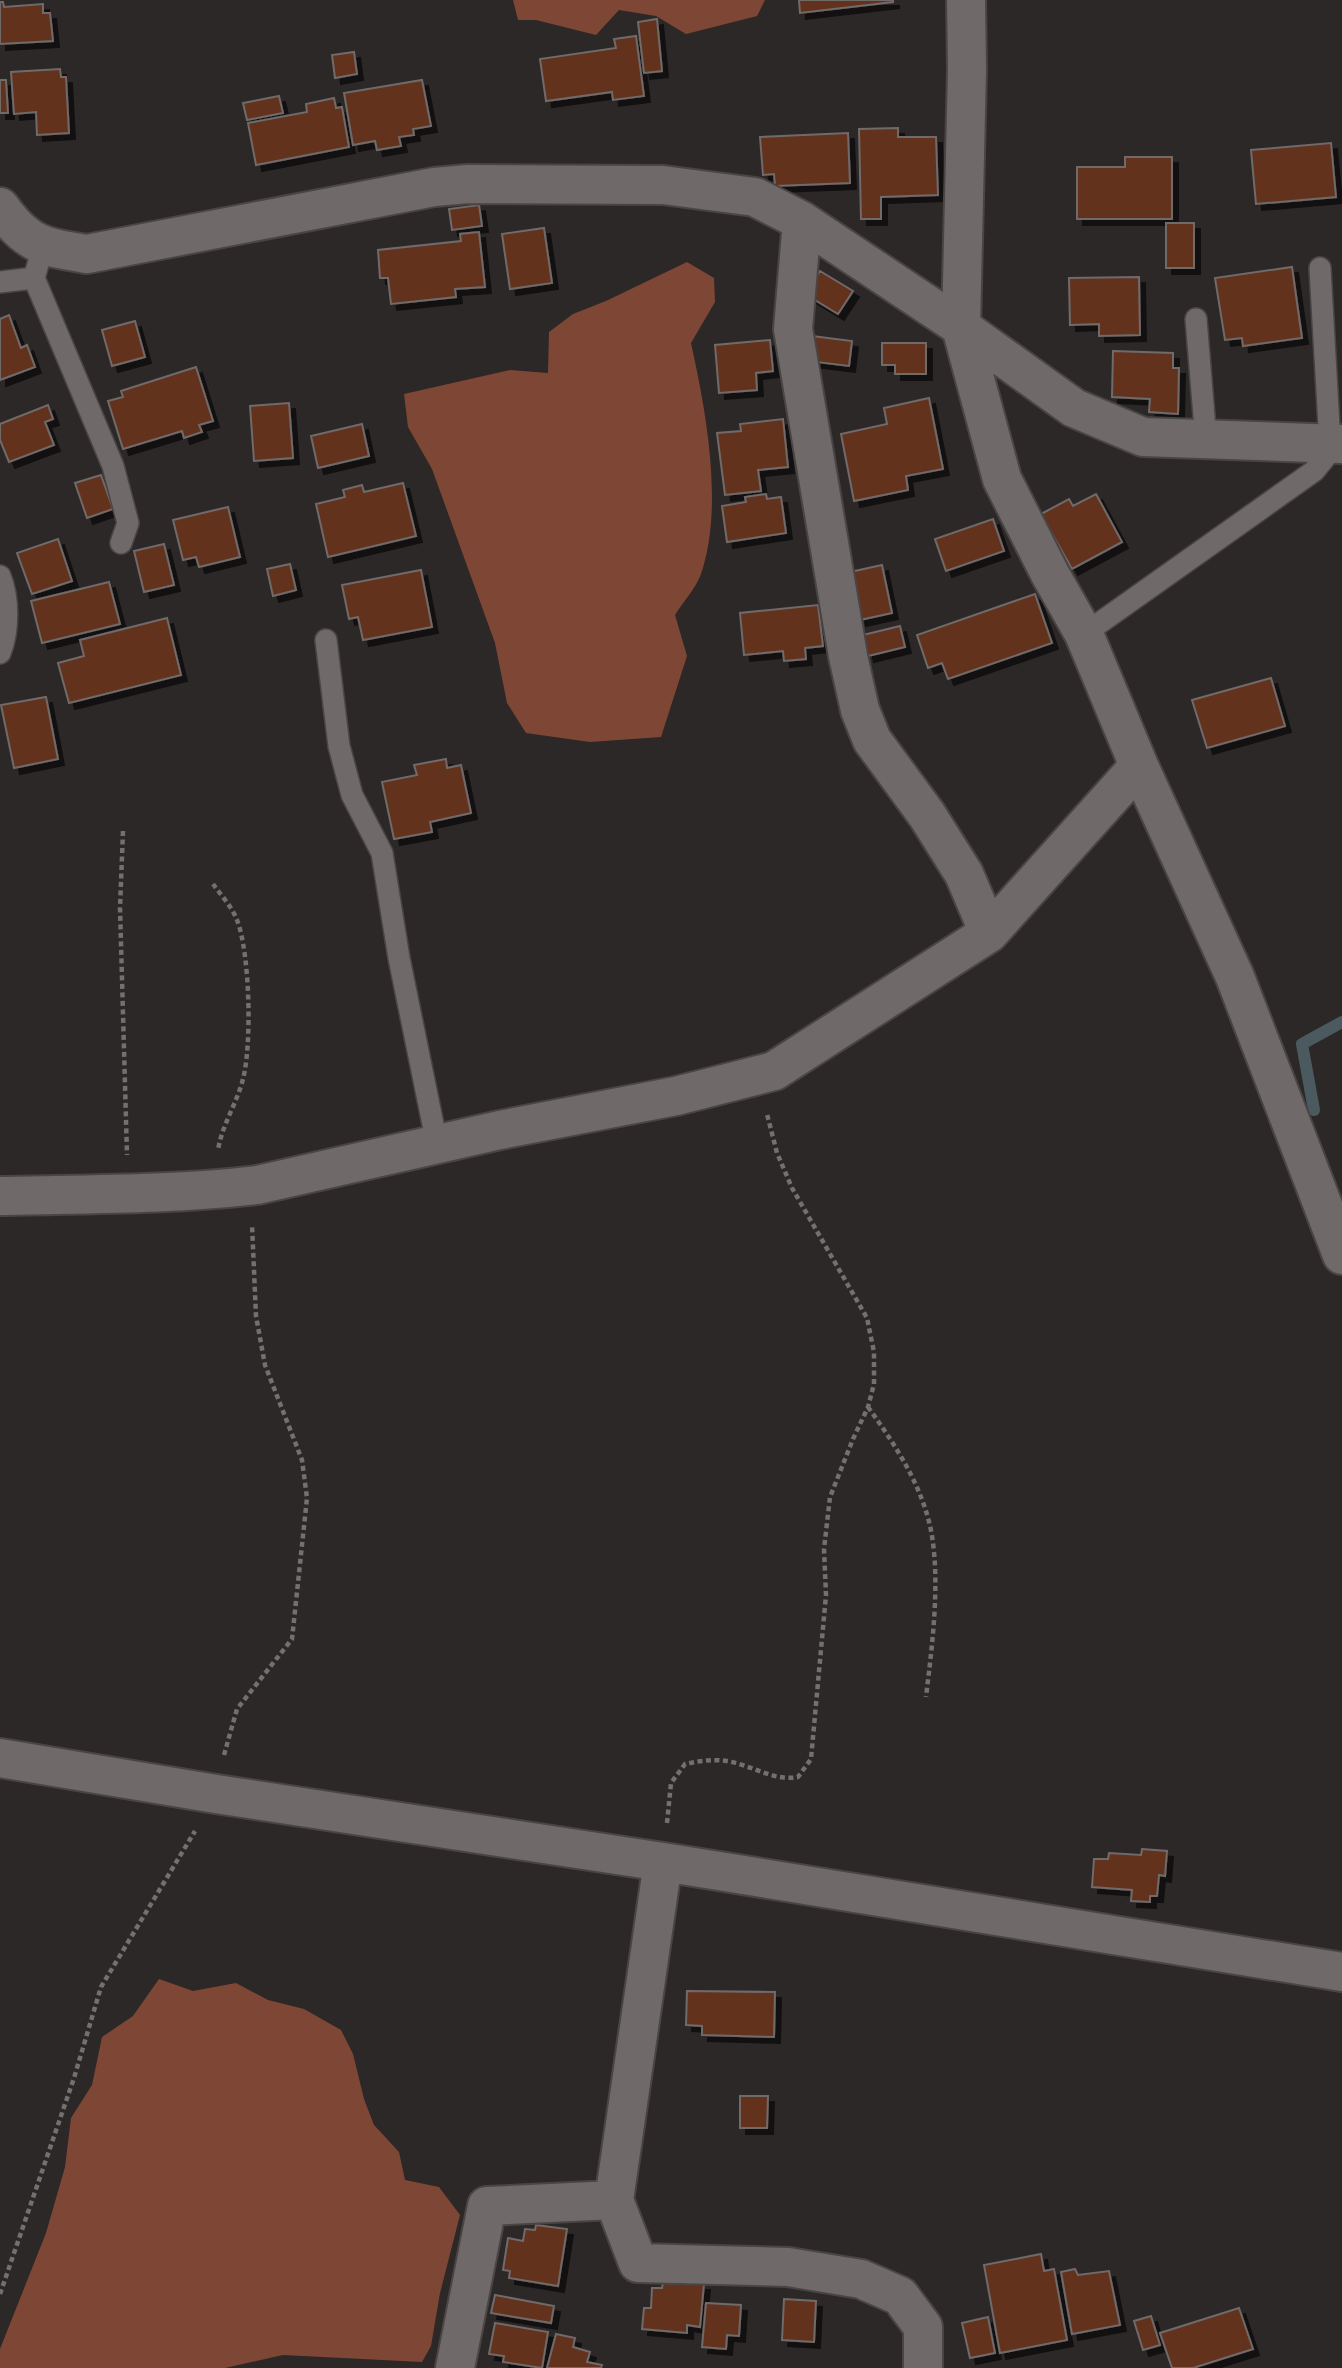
<svg xmlns="http://www.w3.org/2000/svg" width="1342" height="2368" font-family="'Asap Condensed',sans-serif">
	<defs>
		<filter id="shadow"><feDropShadow dx="6" dy="6" stdDeviation="0" flood-color="#0009"/></filter>
	</defs>
	<rect width="100%" height="100%" fill="#2c2827"/>
	<path fill="#7e4735" d="M513 0H765L757 16 686 34 656 16 619 10 596 35 536 20H518Z
		M687 262 714 278 715 302 691 343C706 411 724 507 701 574 696 588 683 602 675 615L687 656 661 737 590 742 526 733 507 703 495 643 432 469 408 427 404 394 510 370 548 373 549 332 573 314 606 301Z
		M159 1979 193 1991 236 1983 268 2000 304 2009 341 2030 353 2054 364 2099 374 2125 399 2152 405 2180 439 2187 460 2215 440 2293 431 2346 422 2362 283 2355 225 2368H0V2349L46 2233 65 2167 71 2118 92 2085 102 2037 133 2016Z"/>
	<g fill="none" stroke-linecap="round" stroke-linejoin="round">
		<path stroke="#4a5a5f" stroke-width="12" d="M1314 1110 1302 1044 1342 1022"/>
	</g>
	<path fill="#64301f" stroke="#6f6a69" stroke-width="2" filter="url(#shadow)" d="M799 0H893V2L800 13Z
		M0 2H3L4 7 43 4V13H50L53 41 0 44Z
		M657 19 662 71 644 73 638 22Z
		M636 36 644 96 613 100 612 92 546 101 540 59 616 48 614 39Z
		M354 52 357 74 335 78 332 55Z
		M60 69 61 77H66L69 133 37 135 36 112 14 114 11 72Z
		M0 80H6L8 113H0Z
		M422 80 431 126 413 129 414 135 399 137 401 146 377 150 375 141 353 145 344 93Z
		M279 96 283 113 247 120 243 103Z
		M334 98 336 108 342 107 349 147 256 165 248 123 307 112 306 104Z
		M898 128V137H936L938 195 881 197V219H861L859 129Z
		M848 133 850 183 775 186 774 174 763 175 760 137Z
		M1331 143 1336 197 1256 204 1251 150Z
		M1125 157H1172V219H1077V167H1125Z
		M479 205 482 226 452 230 449 209Z
		M1166 223H1194V268H1166Z
		M544 228 552 283 510 289 502 234Z
		M479 232 485 287 455 289 456 297 391 304 388 278H380L378 250 461 241 460 234Z
		M1292 267 1302 338 1243 346 1242 338 1225 340 1215 278Z
		M820 271 853 291 838 314 805 294Z
		M1139 277 1140 335 1099 336V324L1070 325 1069 278Z
		M9 315 21 348 27 345 35 367 0 380V319Z
		M135 321 145 357 112 366 102 330Z
		M812 336 852 341 849 366 808 361Z
		M770 340 773 371 756 373 757 390 719 393 715 345Z
		M882 343H926V374H895V365H882Z
		M1113 351 1173 353V368H1179L1178 414 1149 412 1150 399 1112 397Z
		M196 367 213 421 199 425 202 432 184 438 182 431 123 449 108 401 123 397 121 391Z
		M929 398 943 469 906 476 908 490 854 501 841 434 887 424 884 408Z
		M289 403 293 458 254 461 250 406Z
		M48 405 53 419 45 422 54 445 9 462 0 440V424Z
		M783 419 788 467 758 470 761 491 725 495 717 433 741 431 740 424Z
		M362 424 369 456 318 468 311 436Z
		M101 475 113 509 87 518 75 483Z
		M403 483 416 536 328 557 316 504 345 497 343 490 362 485 364 492Z
		M766 494 767 499 781 497 786 533 727 542 722 506 746 502 745 497Z
		M1096 494 1122 542 1072 569 1041 514 1069 499 1073 506Z
		M228 507 240 557 199 567 196 557 183 560 173 520Z
		M993 519 1004 551 946 571 935 539Z
		M58 539 72 581 32 594 17 553Z
		M164 544 174 585 144 592 134 551Z
		M290 564 296 590 273 596 267 569Z
		M882 565 892 613 860 620 850 572Z
		M421 570 432 627 363 640 358 617 349 619 342 585Z
		M109 582 120 624 42 643 31 601Z
		M1035 594 1052 643 948 679 942 663 928 668 917 635Z
		M818 605 823 646 805 648 806 659 784 661 783 651 744 655 740 613Z
		M167 618 181 675 69 703 58 663 84 656 80 640Z
		M900 626 905 647 868 656 863 635Z
		M1271 678 1285 726 1207 748 1192 700Z
		M46 697 58 759 14 768 1 705Z
		M446 759 447 768 461 765 471 813 430 822 432 832 394 839 382 782 417 775 414 765Z
		M1142 1849 1167 1851 1165 1876 1159 1875 1157 1896H1150V1902L1131 1901 1132 1890 1092 1887 1094 1859H1108L1109 1853 1141 1855Z
		M687 1991 775 1992 774 2037 702 2035V2026L686 2025Z
		M740 2096H768L767 2128H740Z
		M536 2225 567 2229 558 2286 509 2278 510 2271 503 2270 508 2238 523 2241 525 2229 535 2230Z
		M1041 2254 1044 2271 1054 2269 1067 2340 1000 2353 984 2265Z
		M1075 2269 1078 2275 1109 2271 1120 2325 1072 2334 1061 2272Z
		M676 2277 692 2278V2284H704L700 2327 687 2325V2333L642 2329 644 2308H651L652 2288H662L663 2282 675 2284Z
		M495 2295 554 2306 551 2323 491 2313Z
		M784 2299 816 2301 814 2342 782 2340Z
		M706 2303 741 2305 739 2336 727 2335 726 2349 702 2347Z
		M1239 2308 1253 2349 1193 2368H1172L1160 2333Z
		M1151 2316 1160 2345 1143 2350 1134 2321Z
		M988 2317 995 2353 970 2358 962 2323Z
		M495 2323 548 2332 542 2368 503 2362 504 2356 489 2354Z
		M556 2334 575 2338 573 2347 590 2352 587 2362 602 2365 601 2368H547Z"/>
	<g fill="none" stroke-linecap="round" stroke-linejoin="round">
		<g stroke="#484544" stroke-width="24">
			<path id="service" d="M43 247 34 278 113 466 128 523 121 543
				M1320 268 1330 444
				M0 282 34 278
				M1196 319 1206 440
				M0 576C9 598 9 631 0 653
				M1084 634 1314 471 1336 444
				M326 640 339 746 352 795 382 853 399 958 437 1144"/>
		</g>
		<g stroke="#484544" stroke-width="42">
			<path id="minor" d="M966 0 967 69 961 327 1002 479 1050 574 1084 634 1139 766 1235 977 1342 1255
				M0 207C27 245 43 247 87 254L434 187 468 184 663 185 755 197 802 221 961 327 1074 408 1143 437 1342 444
				M802 221 793 329 848 656 860 710 872 740 927 815 964 874 989 933
				M0 1196C86 1194 172 1195 257 1185L500 1130 676 1096 774 1071 989 933 1139 766
				M0 1758 216 1794 663 1862 1342 1972
				M614 2200 638 2263 788 2267 861 2279 900 2296 923 2327V2368
				M455 2368 487 2206 614 2200 663 1862"/>
		</g>
		<path stroke="#74706f" stroke-width="4.5" stroke-dasharray="5 3.5" stroke-linecap="butt" d="M123 831 120 908 127 1155
			M213 884C221 895 232 907 237 920 250 953 252 1045 243 1079 237 1103 222 1125 218 1150
			M868 1407C896 1446 924 1488 932 1536 940 1586 932 1647 926 1697
			M224 1755 237 1709 292 1639 307 1498 302 1460 265 1365 256 1316 252 1224
			M667 1823 671 1783 685 1764C703 1760 721 1758 739 1764 760 1770 777 1781 798 1777L811 1759 826 1595 824 1549 830 1497 853 1439 868 1407 874 1384V1352L867 1318 792 1188 777 1153 767 1114
			M0 2294 74 2078 101 1987 195 1831"/>
		<use href="#service" stroke="#6f6a69" stroke-width="21"/>
		<use href="#minor" stroke="#6f6a69" stroke-width="38"/>
	</g>
</svg>
